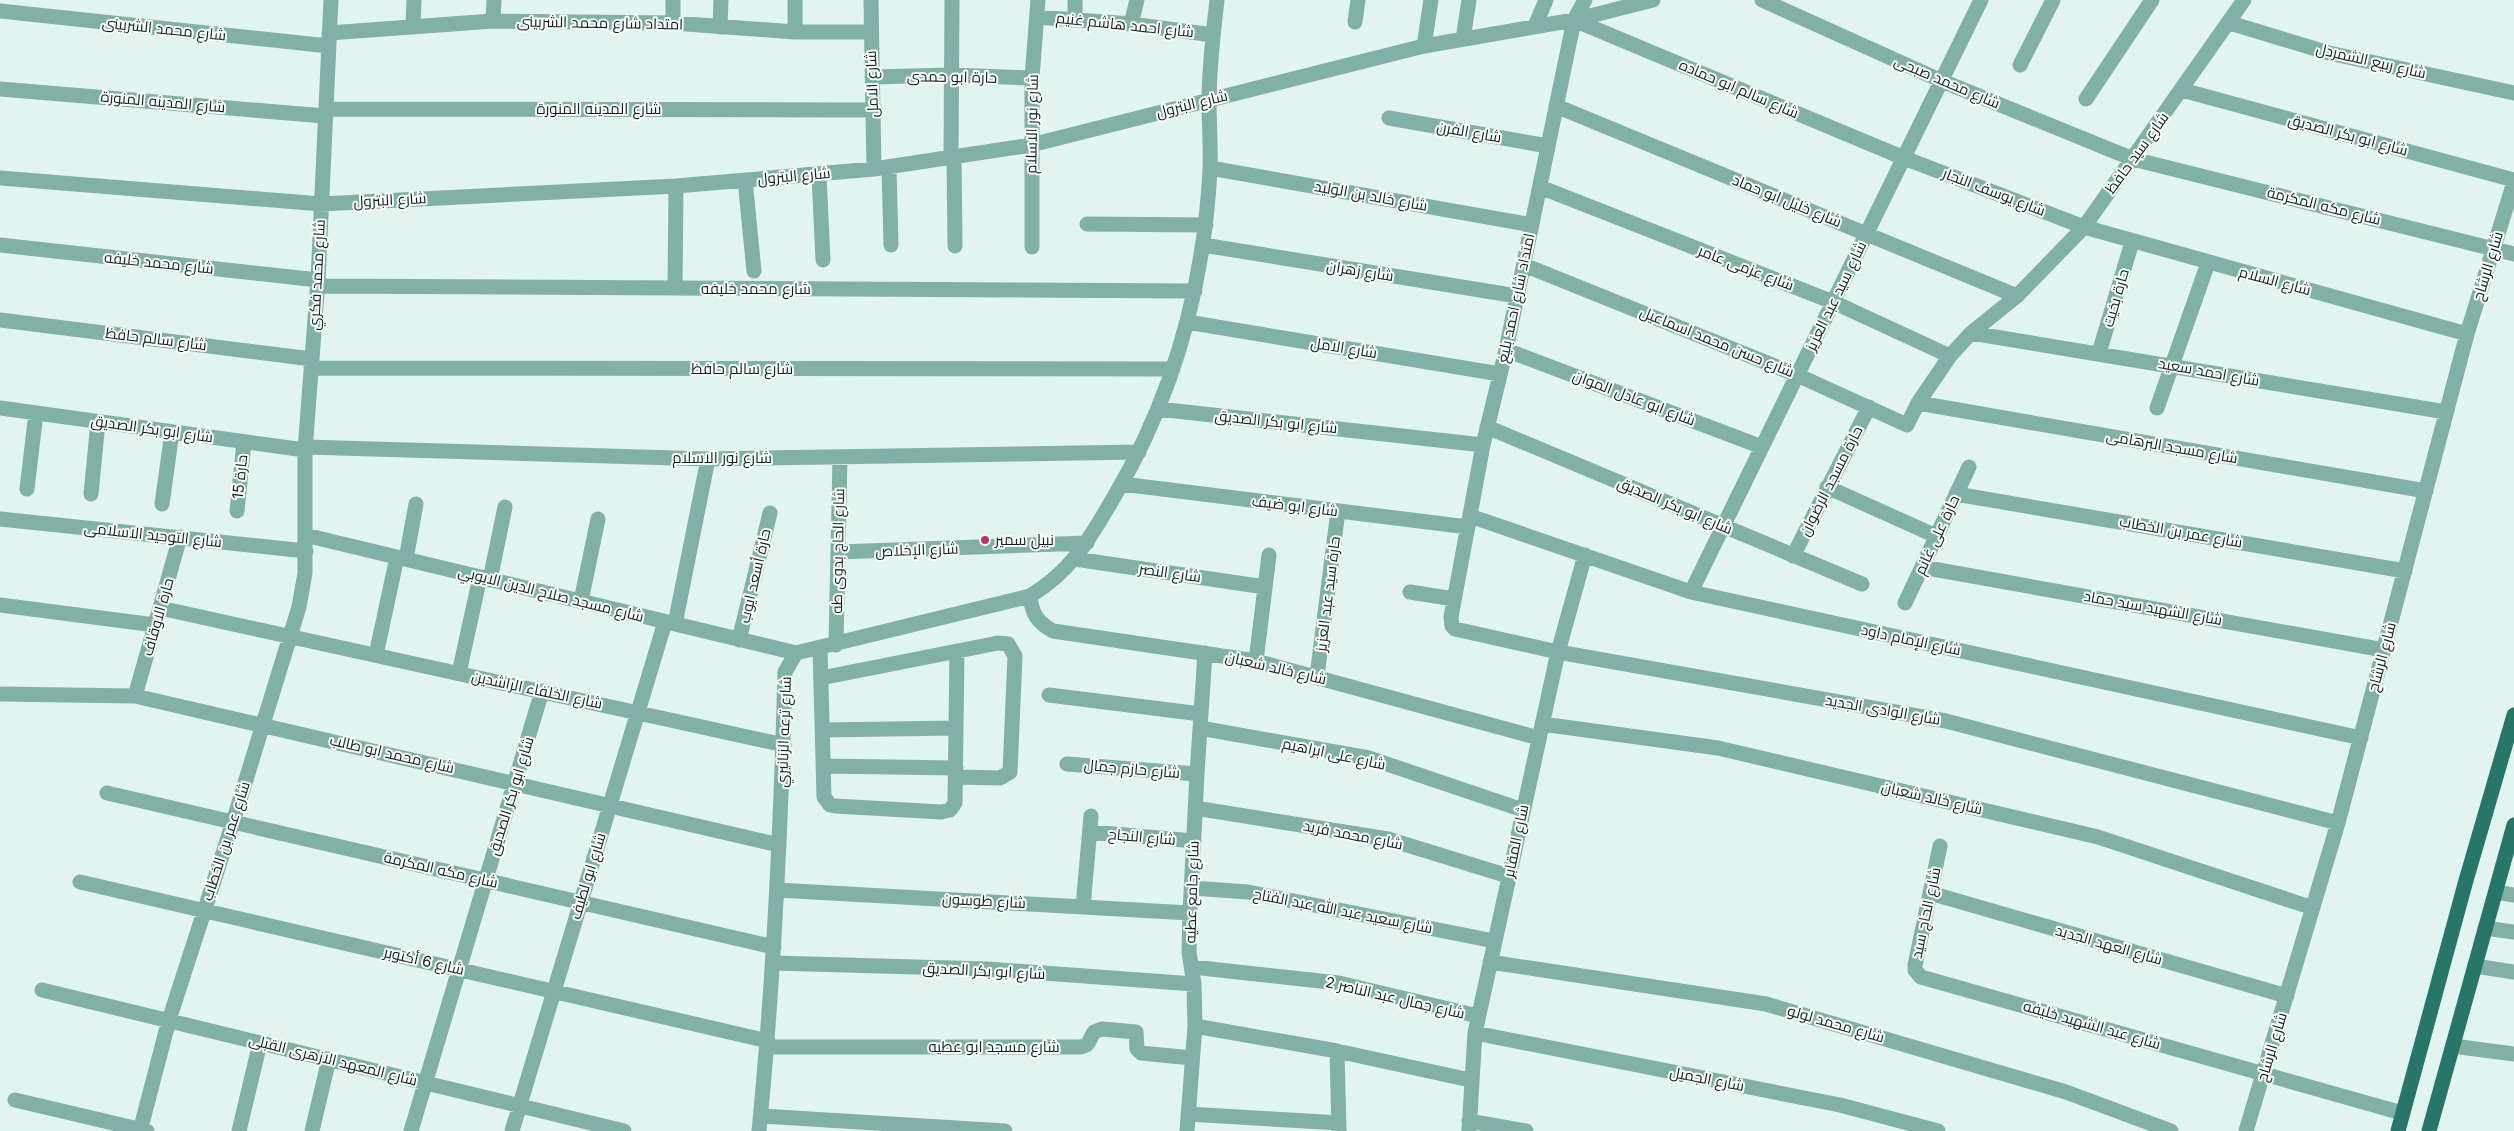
<svg xmlns="http://www.w3.org/2000/svg" width="2514" height="1131" font-family="Inter,Cairo,sans-serif">
	<rect width="100%" height="100%" fill="#e2f4ef"/>
	<g fill="none" stroke-linecap="round" stroke-linejoin="round">
		<path stroke="#81b0a6" stroke-width="15" d="M673 0V23
			M795 0V32
			M871 0 874 169
			M1075 0V20
			M1585 0 1574 20 1506 350 1483 445 1451 617 1452 626 1455 629 1558 652 1946 721 2338 823
			M1762 0 1942 81 2133 159 2514 254
			M0 11 329 46
			M1037 17 1131 24 1213 35
			M1574 20 1904 158 2084 227 2467 334
			M493 21 494 0
			M1355 22 1358 0
			M2230 23 2329 53 2514 93
			M1131 24 1137 0
			M413 26 414 0
			M1535 26 1546 0
			M720 27 721 0
			M329 33 493 21 673 23 795 32H870
			M1463 39 1469 0
			M1424 46 1431 0
			M2020 65 2053 0
			M872 77 951 75 1032 78
			M0 89 325 116
			M2182 90 2514 180
			M2086 99 2152 0
			M1556 106 2017 296
			M326 109 873 110
			M1389 118 1548 146
			M954 157 955 246
			M951 158 952 0
			M889 167 891 245
			M1210 168 1532 225
			M819 175 823 260
			M0 178 321 204 676 186 874 169 1031 145 1424 46 1574 20 1653 0
			M745 180 754 271
			M1540 187 1833 302 1950 356
			M1087 224 1206 225
			M0 245 318 280
			M1203 245 1517 296
			M1032 247V78L1038 0
			M1524 265 1797 375 1907 425 1918 403 1950 356 1971 333 2017 296 2084 227 2244 0
			M317 286 1195 291
			M675 288 676 186
			M0 320 312 359
			M1187 322 1500 374
			M1971 333 2446 412
			M1506 350 1762 447
			M2099 353 2132 242
			M311 368 1173 369
			M1918 403 2426 491
			M0 408 305 450
			M2157 408 2208 263
			M1158 409 1483 445
			M1487 427 1862 584
			M305 447 708 459 1139 452
			M1122 484 1468 527
			M1827 487 1936 536
			M27 489 36 413
			M91 494 98 422
			M1956 494 2405 571
			M162 504 172 432
			M237 511 244 442
			M1470 516 1691 592 2361 738
			M0 519 306 551
			M305 535 796 653
			M838 552 1087 543
			M1793 556 1869 407
			M406 559 416 504
			M1075 559 1265 587
			M1922 567 2384 650
			M490 580 505 507
			M1410 592 1454 599
			M1691 592 1981 0
			M1030 596C1032 614 1037 622 1053 631L1256 661 1539 738
			M581 601 598 519
			M1905 603 1969 467
			M0 605 155 625
			M160 608 784 745
			M675 624 708 459
			M739 640 770 513
			M836 645 840 458
			M820 648 824 797 830 805 835 806 941 812 950 810 955 803 957 651
			M376 655 397 557
			M1256 661 1269 555
			M459 673 480 577
			M1317 676 1338 511
			M821 678 998 643 1008 644 1015 656 1010 772 1000 778 956 777
			M0 694 135 696 779 845
			M1049 695 1201 714
			M135 696 180 537
			M1542 724 1718 748 2098 837 2313 908
			M1200 728 1369 758 1523 810
			M822 730 956 728
			M1067 764 1197 774
			M823 766 956 768
			M107 793 774 947
			M1195 808 1388 839 1508 876
			M1090 832 1194 841
			M1940 846 1915 965V970L1921 977 2402 1113
			M80 882 768 1041
			M1192 888 1248 892 1494 941
			M777 890 1190 913
			M2496 892 2514 895
			M1930 893 2287 996
			M1083 907 1091 816
			M2485 928 2514 932
			M1490 962 1766 1004 2066 1092 2171 1131
			M773 963 987 969 1194 984
			M2475 966 2514 972
			M1192 967 1339 983 1478 1016
			M42 990 624 1131
			M1195 1026 1337 1051 1470 1080
			M1475 1033 1840 1105 1938 1131
			M2453 1046 2514 1054
			M767 1047H1079C1090 1046 1089 1040 1094 1032L1102 1029 1136 1032 1137 1049 1141 1053 1192 1058
			M1337 1051 1339 1131
			M15 1100 147 1131
			M1188 1114 1339 1123
			M761 1116 1005 1131
			M1469 1121 1526 1131
			M140 1131 169 1020 233 822 299 607 305 573V450L318 280 331 0
			M239 1131 260 1043
			M312 1131 329 1059
			M411 1131 542 691
			M512 1131 665 622
			M759 1131C774 978 781 825 785 672L796 653 1030 596C1072 571 1090 538 1114 497 1173 397 1204 285 1210 170 1211 147 1209 124 1209 102 1209 68 1213 34 1217 0
			M1187 1131 1195 1026 1194 984 1189 952 1190 913 1197 774 1205 653
			M1469 1131 1475 1033 1558 652 1585 555
			M2246 1131 2338 823 2467 334 2514 182"/>
		<path stroke="#277669" stroke-width="15" d="M2398 1131 2465 884 2514 715
			M2429 1131 2514 825"/>
	</g>
	<circle fill="#ba306a" stroke="#f7fefc" stroke-width="2" cx="985" cy="540" r="5"/>
	<g text-anchor="middle" stroke-width="4" stroke-linejoin="round" paint-order="stroke">
		<g font-size="15" fill="#171d1c" stroke="#f7fefc">
			<text transform="translate(600 23) rotate(1)" y="5">امتداد شارع محمد الشربينى</text>
			<text transform="translate(1125 25) rotate(6)" y="5">شارع احمد هاشم غنيم</text>
			<text transform="translate(164 29) rotate(6)" y="5">شارع محمد الشربينى</text>
			<text transform="translate(2371 61) rotate(13)" y="5">شارع ربيع الشمردل</text>
			<text transform="translate(952 77) rotate(1)" y="5">حارة ابو حمدى</text>
			<text transform="translate(1947 82) rotate(23)" y="5">شارع محمد صبحى</text>
			<text transform="translate(872 84) rotate(-92)" y="5">شارع الامل</text>
			<text transform="translate(1739 89) rotate(23)" y="5">شارع سالم ابو حماده</text>
			<text transform="translate(163 102) rotate(5)" y="5">شارع المدينه المنورة</text>
			<text transform="translate(1192 104) rotate(-14)" y="5">شارع البترول</text>
			<text x="599" y="114">شارع المدينه المنورة</text>
			<text transform="translate(1032 124) rotate(-89)" y="5">شارع نور الاسلام</text>
			<text transform="translate(1469 132) rotate(10)" y="5">شارع الفرن</text>
			<text transform="translate(2348 135) rotate(15)" y="5">شارع ابو بكر الصديق</text>
			<text transform="translate(2137 153) rotate(-54)" y="5">شارع سيد حافظ</text>
			<text transform="translate(794 176) rotate(-5)" y="5">شارع البترول</text>
			<text transform="translate(1994 192) rotate(21)" y="5">شارع يوسف النجار</text>
			<text transform="translate(1371 196) rotate(10)" y="5">شارع خالد بن الوليد</text>
			<text transform="translate(390 200) rotate(-3)" y="5">شارع البترول</text>
			<text transform="translate(1787 201) rotate(22)" y="5">شارع خليل ابو حماد</text>
			<text transform="translate(2324 206) rotate(14)" y="5">شارع مكه المكرمة</text>
			<text transform="translate(159 263) rotate(6)" y="5">شارع محمد خليفه</text>
			<text transform="translate(2488 266) rotate(-73)" y="5">شارع الرشاح</text>
			<text transform="translate(1746 268) rotate(21)" y="5">شارع عزمى عامر</text>
			<text transform="translate(1360 271) rotate(9)" y="5">شارع زهران</text>
			<text transform="translate(317 275) rotate(-87)" y="5">شارع محمد فكري</text>
			<text transform="translate(2275 281) rotate(15)" y="5">شارع السلام</text>
			<text x="756" y="294">شارع محمد خليفه</text>
			<text transform="translate(1836 296) rotate(-64)" y="5">شارع سيد عبد العزيز</text>
			<text transform="translate(1516 298) rotate(-78)" y="5">امتداد شارع احمد بليغ</text>
			<text transform="translate(2116 298) rotate(-74)" y="5">حارة بخيت</text>
			<text transform="translate(156 339) rotate(7)" y="5">شارع سالم حافظ</text>
			<text transform="translate(1717 342) rotate(22)" y="5">شارع حسن محمد اسماعيل</text>
			<text transform="translate(1344 348) rotate(9)" y="5">شارع الامل</text>
			<text x="742" y="374">شارع سالم حافظ</text>
			<text transform="translate(2209 372) rotate(10)" y="5">شارع احمد سعيد</text>
			<text transform="translate(1634 398) rotate(21)" y="5">شارع ابو عادل الموان</text>
			<text transform="translate(1276 422) rotate(6)" y="5">شارع ابو بكر الصديق</text>
			<text transform="translate(152 429) rotate(8)" y="5">شارع ابو بكر الصديق</text>
			<text transform="translate(2172 447) rotate(10)" y="5">شارع مسجد البرهامى</text>
			<text x="722" y="463">شارع نور الاسلام</text>
			<text transform="translate(240 477) rotate(-84)" y="5">حارة 15</text>
			<text transform="translate(1831 481) rotate(-63)" y="5">حارة مسجد الرضوان</text>
			<text transform="translate(1295 506) rotate(7)" y="5">شارع ابو ضيف</text>
			<text transform="translate(1675 506) rotate(23)" y="5">شارع ابو بكر الصديق</text>
			<text transform="translate(2181 532) rotate(10)" y="5">شارع عمر بن الخطاب</text>
			<text transform="translate(153 535) rotate(6)" y="5">شارع التوحيد الاسلامى</text>
			<text transform="translate(1937 535) rotate(-65)" y="5">حارة على غانم</text>
			<text transform="translate(917 550) rotate(-2)" y="5">شارع الإخلاص</text>
			<text transform="translate(838 551) rotate(-89)" y="5">شارع الحاج بدوى طه</text>
			<text transform="translate(1170 573) rotate(8)" y="5">شارع النصر</text>
			<text transform="translate(755 576) rotate(-77)" y="5">حارة أسعد ايوب</text>
			<text transform="translate(551 594) rotate(14)" y="5">شارع مسجد صلاح الدين الايوبي</text>
			<text transform="translate(1328 594) rotate(-83)" y="5">حارة سيد عبد العزيز</text>
			<text transform="translate(2153 608) rotate(10)" y="5">شارع الشهيد سيد حماد</text>
			<text transform="translate(158 617) rotate(-74)" y="5">حارة الاوقاف</text>
			<text transform="translate(1911 640) rotate(12)" y="5">شارع الإمام داود</text>
			<text transform="translate(2382 657) rotate(-75)" y="5">شارع الرشاح</text>
			<text transform="translate(1276 668) rotate(13)" y="5">شارع خالد شعبان</text>
			<text transform="translate(537 690) rotate(12)" y="5">شارع الخلفاء الراشدين</text>
			<text transform="translate(1883 710) rotate(10)" y="5">شارع الوادى الجديد</text>
			<text transform="translate(784 732) rotate(-88)" y="5">شارع ترعه الزنانيري</text>
			<text transform="translate(392 754) rotate(13)" y="5">شارع محمد ابو طالب</text>
			<text transform="translate(1334 754) rotate(12)" y="5">شارع على ابراهيم</text>
			<text transform="translate(1132 769) rotate(5)" y="5">شارع حازم جمال</text>
			<text transform="translate(511 796) rotate(-73)" y="5">شارع ابو بكر الصديق</text>
			<text transform="translate(1932 798) rotate(13)" y="5">شارع خالد شعبان</text>
			<text transform="translate(1353 835) rotate(11)" y="5">شارع محمد فريد</text>
			<text transform="translate(1142 837) rotate(5)" y="5">شارع النجاح</text>
			<text transform="translate(226 841) rotate(-72)" y="5">شارع عمر بن الخطاب</text>
			<text transform="translate(1516 841) rotate(-78)" y="5">شارع المقابر</text>
			<text transform="translate(441 870) rotate(13)" y="5">شارع مكه المكرمة</text>
			<text transform="translate(588 876) rotate(-73)" y="5">شارع ابو لطيف</text>
			<text transform="translate(1192 892) rotate(-88)" y="5">شارع جامع عطيه</text>
			<text transform="translate(984 901) rotate(3)" y="5">شارع طوسون</text>
			<text transform="translate(1343 911) rotate(11)" y="5">شارع سعيد عبد الله عبد الفتاح</text>
			<text transform="translate(1926 913) rotate(-78)" y="5">شارع الحاج سيد</text>
			<text transform="translate(2109 945) rotate(16)" y="5">شارع العهد الجديد</text>
			<text transform="translate(424 961) rotate(13)" y="5">شارع 6 أكتوبر</text>
			<text transform="translate(984 971) rotate(3)" y="5">شارع ابو بكر الصديق</text>
			<text transform="translate(1395 998) rotate(13)" y="5">شارع جمال عبد الناصر 2</text>
			<text transform="translate(1836 1024) rotate(16)" y="5">شارع محمد لولو</text>
			<text transform="translate(2092 1025) rotate(16)" y="5">شارع عبد الشهيد خليفه</text>
			<text x="994" y="1052">شارع مسجد ابو عطيه</text>
			<text transform="translate(2272 1047) rotate(-73)" y="5">شارع الرشاح</text>
			<text transform="translate(333 1060) rotate(14)" y="5">شارع المعهد الازهرى القبلى</text>
			<text transform="translate(1707 1079) rotate(11)" y="5">شارع الجميل</text>
		</g>
		<g font-size="15" fill="#171d1c" stroke="#f7fefc" text-anchor="start">
			<text x="995" y="545">نبيل سمير</text>
		</g>
	</g>
</svg>
